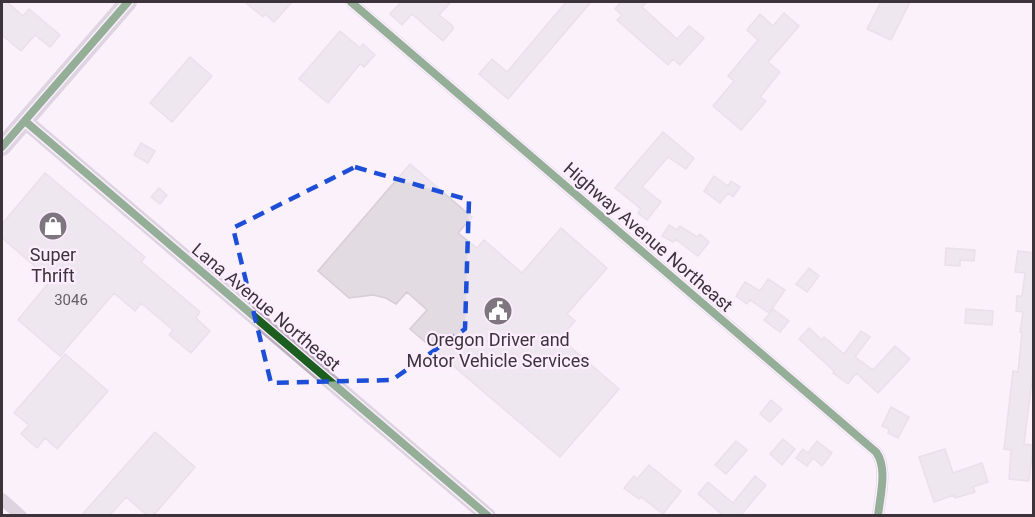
<svg xmlns="http://www.w3.org/2000/svg" width="1035" height="517" font-family="Roboto,sans-serif">
	<rect width="100%" height="100%" fill="#faf1fb"/>
	<path fill="#e2dbe2" stroke="#d5ced5" stroke-width="1.5" d="M2 2H7L23 16 29 9 60 35 50 47 35 35 21 51 2 35Z
		M245 2H292L274 22 265 14 263 17Z
		M401 2H451L439 15 453 26V29L443 41 412 14 402 25 390 14Z
		M566 2H591L508 99 479 74 492 59 507 72Z
		M621 2H647L642 7 677 39 689 26 704 38 680 65 673 59 668 65 617 20 622 15 615 9Z
		M881 2H910L891 40 867 29Z
		M784 13 799 26 768 62 780 72 760 97 766 101 741 130 713 106 734 81 728 76 758 40 747 30 760 14 773 26Z
		M340 31 360 48 363 44 375 55 364 67 360 64 328 103 299 79Z
		M190 57 212 76 172 122 150 103Z
		M663 132 694 158 686 169 668 157 642 187 661 202 647 220 638 213 641 209 615 188Z
		M141 143 155 151 148 163 134 155Z
		M410 164 472 217 458 233 477 248 484 240 522 273 561 228 607 268 567 314 575 321 560 338 619 389 560 457 410 329 427 310 407 292 396 304 386 298 373 295 349 298 318 271Z
		M45 173 145 257 141 262 200 312 196 318 210 331 191 353 169 335 173 330 141 303 135 311 114 293 60 356 18 320 51 280 2 238V224Z
		M714 176 728 186 731 181 740 187 733 197 728 193 720 203 704 191Z
		M159 188 167 195 160 204 151 197Z
		M669 225 677 230 680 226 697 237 700 234 709 242 698 256 675 239 673 242 662 236Z
		M946 248 975 250 974 261 960 260V266L945 265Z
		M1018 251 1034 253V364L1024 444 1033 445 1029 481 1009 479 1011 450 1004 449 1013 371 1018 372 1022 332H1020L1023 312 1016 311 1017 296H1022L1025 273 1015 272Z
		M809 268 819 276 807 292 796 284Z
		M768 279 785 290 769 313 750 300 747 304 736 296 745 282 760 291Z
		M773 309 789 321 780 332 764 320Z
		M966 309 993 311 992 325 965 323Z
		M809 328 822 340 824 337 844 354 861 331 870 337 855 357 873 370 895 346 910 359 878 393 856 373 848 384 833 373 834 371 799 339Z
		M65 354 108 391 57 449 45 438 37 448 21 434 29 425 14 413Z
		M771 400 782 409 770 422 760 414Z
		M891 407 909 417 898 438 888 433 889 429 882 426Z
		M155 432 195 467 153 516H148L126 497 109 516H81Z
		M783 439 795 449 782 465 770 454Z
		M736 441 747 450 726 474 715 465Z
		M817 441 832 453 822 466 813 458 807 466 796 458 803 449 808 453Z
		M945 449 953 473 982 463 988 482 973 487 975 492 955 498 954 495 934 502 919 457Z
		M649 465 681 491 663 514 641 497 639 499 624 488 634 476 637 479Z
		M755 476 766 485 740 516H724L698 494 708 482 733 503Z"/>
	<g fill="none" stroke-linecap="round" stroke-linejoin="round">
		<path stroke="#bdb1be" stroke-width="12" d="M351 2 876 452C888 468 880 496 878 516
			M2 499 21 516"/>
		<path stroke="#bdb0be" stroke-width="16" d="M25 121 488 516"/>
		<path stroke="#bfb2c0" stroke-width="18" d="M2 147 128 2"/>
		<g stroke="#fdedff" stroke-width="11">
			<path id="cycleway" d="M351 2 876 452C888 468 880 496 878 516
				M25 121 488 516
				M2 147 128 2"/>
		</g>
		<use href="#cycleway" stroke="#1b5e20" stroke-width="8"/>
	</g>
	<path d="M0 0H1035V517H0ZM355 167 469 200 465 329 392 380 271 383 233 228Z" fill="#faf1fb" fill-opacity=".55" fill-rule="evenodd"/>
	<path fill="none" stroke="#1d4ed8" stroke-width="4.5" stroke-dasharray="12 8" stroke-linejoin="round" d="M355 167 469 200 465 329 392 380 271 383 233 228Z"/>
	<defs>
		<g id="shop-disc" transform="scale(1.5)"><circle r="9.5" fill="#7e767e" stroke="#fdedff"/><path d="M-5-2.5h2.3a2.7 3.5 0 0 1 5.4 0H5L5.5 6h-11ZM-1.5-2.5h3a1.5 2.3 0 0 0-3 0Z" fill="#fff"/></g>
		<g id="civic-disc" transform="scale(1.5)"><circle r="9.5" fill="#7e767e" stroke="#fdedff"/><path d="M-.6-6.5H3V-4.5H.6V-3L4-1V1h2V6H-6V1h2V-1L-.6-3ZM-1.2 2.5V6h2.4V2.5Z" fill="#fff"/></g>
	</defs>
	<g fill-rule="evenodd">
		<use href="#shop-disc" x="53" y="226"/>
		<use href="#civic-disc" x="498" y="311"/>
	</g>
	<g text-anchor="middle" stroke-width="4.5" stroke-linejoin="round" paint-order="stroke">
		<g font-size="15" fill="#655e65">
			<text x="71" y="305">3046</text>
		</g>
		<g font-size="18" fill="#3b343b" stroke="#fdedff">
			<text transform="translate(648 237) rotate(41)" y="6">Highway Avenue Northeast</text>
			<text transform="translate(266 307) rotate(40)" y="6">Lana Avenue Northeast</text>
		</g>
		<g font-size="18" fill="#3b343b" stroke="#fdedff">
			<text x="53" y="261">Super<tspan x="53" dy="21">Thrift</tspan></text>
			<text x="498" y="346">Oregon Driver and<tspan x="498" dy="21">Motor Vehicle Services</tspan></text>
		</g>
	</g>
	<rect width="1035" height="517" fill="none" stroke="#3b343b" stroke-width="6"/>
</svg>
